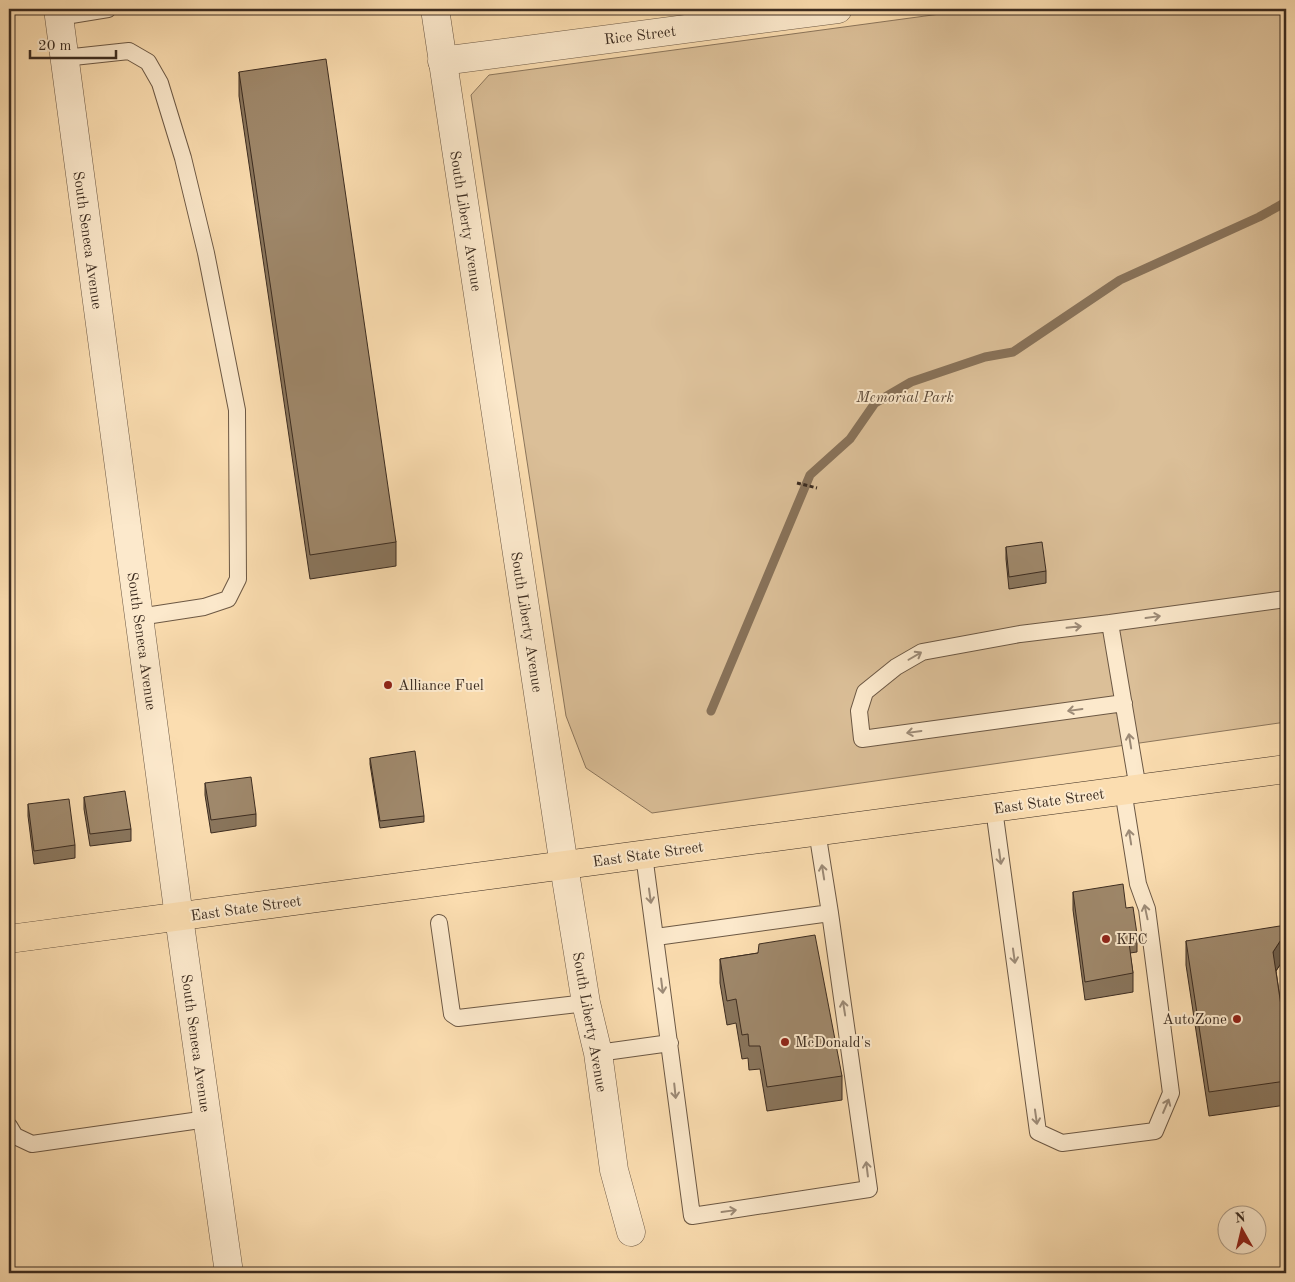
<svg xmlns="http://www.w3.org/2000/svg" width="1295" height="1282" font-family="'Old Standard TT',serif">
	<rect width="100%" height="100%" fill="#fbddb0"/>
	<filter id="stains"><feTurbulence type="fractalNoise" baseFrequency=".004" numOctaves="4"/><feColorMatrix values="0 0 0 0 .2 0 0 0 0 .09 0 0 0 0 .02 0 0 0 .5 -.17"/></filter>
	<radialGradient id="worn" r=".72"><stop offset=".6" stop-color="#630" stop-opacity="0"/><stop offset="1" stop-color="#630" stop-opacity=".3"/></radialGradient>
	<path fill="#dbbf98" stroke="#8c765c" d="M977 9H1286V722L652 813 586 768 566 716 471 95 489 75Z"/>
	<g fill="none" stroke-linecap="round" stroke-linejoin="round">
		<path stroke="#887259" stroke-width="9" d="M711 711 810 475 850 439 875 403 911 382 985 357 1013 352 1120 280 1259 217 1286 202"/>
		<g stroke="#6c5844" stroke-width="18">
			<path id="service" d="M59 17 108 9
				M64 58 129 51 148 62 160 83 183 158 206 253 237 410 238 579 228 599 204 607 139 617
				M1110 623 1020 634 922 652 896 667 865 692 859 711 862 739 1124 703
				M1138 789 1110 623 1286 599
				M994 809 1038 1132 1062 1143 1155 1131 1171 1093 1147 909 1138 884 1123 790
				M817 831 830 913
				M644 855 692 1216 869 1189 830 913 656 937
				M439 923 452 1014 458 1018 586 1003
				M598 1053 670 1043
				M9 1126 15 1136 32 1144 207 1119"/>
		</g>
		<g stroke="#6c5844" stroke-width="29">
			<path id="minor" d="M58 9 179 917 229 1273
				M442 61 838 9
				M564 866 586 1003 598 1053 614 1170 631 1232"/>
		</g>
		<g stroke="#6c5844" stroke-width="29">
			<path id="tertiary" d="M435 9 564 866"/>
		</g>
		<g stroke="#3c2c20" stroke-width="29">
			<path id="trunk" d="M9 939 1286 769"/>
		</g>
		<path stroke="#3c2c20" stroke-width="3" stroke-dasharray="4 2.5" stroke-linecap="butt" d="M797 483 817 488"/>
		<use href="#service" stroke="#fce9cc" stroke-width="16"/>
		<use href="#minor" stroke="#fce9cc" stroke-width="28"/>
		<use href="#tertiary" stroke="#fce9cc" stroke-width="28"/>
		<use href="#trunk" stroke="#fbddb0" stroke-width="28"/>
	</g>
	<path fill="#89755c" stroke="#3c2c20" d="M239 72 396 542V566L310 579 239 96Z
		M1006 547 1046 571V583L1009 589 1006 559Z
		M370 758 424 816V822L380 828 370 764Z
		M205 783 256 814V826L211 833 205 795Z
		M84 797 131 829V841L90 846 84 809Z
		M28 804 75 845V858L34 864 28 816Z
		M1073 892 1126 908 1137 934V952L1130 953 1133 973V992L1085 1000 1073 910Z
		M1186 941 1286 956 1276 971 1286 1039V1105L1209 1116 1186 965Z
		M758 953 842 1076V1100L767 1111 760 1069 749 1070 748 1058 742 1059 736 1023 727 1025 720 983V959Z"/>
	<path fill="#6f5f4b" stroke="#3c2c20" d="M1286 932V956L1273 975V952Z"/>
	<path fill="#9f886b" stroke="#3c2c20" d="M326 59 396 542 310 555 239 72Z
		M1042 542 1046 571 1009 577 1006 547Z
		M415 751 424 816 380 821 370 758Z
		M251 777 256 814 211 820 205 783Z
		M125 791 131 829 90 834 84 797Z
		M69 799 75 845 34 851 28 804Z
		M1123 884 1126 908 1133 907 1137 934 1128 935 1133 973 1085 982 1073 892Z
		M1286 925V932L1273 952 1286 1039V1081L1209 1092 1186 941Z
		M815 935 842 1076 767 1087 760 1046H749L748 1034 742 1035 736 999 727 1001 720 959 758 953 759 944Z"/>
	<defs><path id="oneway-shaft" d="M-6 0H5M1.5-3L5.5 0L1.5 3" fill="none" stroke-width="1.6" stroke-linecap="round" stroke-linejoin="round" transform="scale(1.25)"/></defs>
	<g stroke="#9c8a76">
		<use href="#oneway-shaft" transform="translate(1153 617) rotate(-8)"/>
		<use href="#oneway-shaft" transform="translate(1074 627) rotate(-6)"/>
		<use href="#oneway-shaft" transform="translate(915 656) rotate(-30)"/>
		<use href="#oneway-shaft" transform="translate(1075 710) rotate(172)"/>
		<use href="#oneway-shaft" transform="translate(914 732) rotate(172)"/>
		<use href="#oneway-shaft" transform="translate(1130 741) rotate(-99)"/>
		<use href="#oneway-shaft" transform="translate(1130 837) rotate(-99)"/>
		<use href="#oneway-shaft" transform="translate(1000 857) rotate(82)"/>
		<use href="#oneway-shaft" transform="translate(823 872) rotate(-99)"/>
		<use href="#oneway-shaft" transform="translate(650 896) rotate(82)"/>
		<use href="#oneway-shaft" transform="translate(1146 912) rotate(-102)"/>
		<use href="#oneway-shaft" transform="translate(1014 956) rotate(82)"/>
		<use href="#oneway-shaft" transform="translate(662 986) rotate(83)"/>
		<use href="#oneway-shaft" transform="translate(844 1008) rotate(-99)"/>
		<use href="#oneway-shaft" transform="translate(675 1091) rotate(84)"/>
		<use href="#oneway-shaft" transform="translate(1166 1106) rotate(-67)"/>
		<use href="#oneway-shaft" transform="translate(1036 1117) rotate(82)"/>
		<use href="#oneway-shaft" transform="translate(867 1169) rotate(-97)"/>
		<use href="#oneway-shaft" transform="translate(729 1211) rotate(-8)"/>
	</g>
	<g fill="#8f2418" stroke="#fce9cc" stroke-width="2">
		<circle cx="388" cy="685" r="5"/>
		<circle cx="1106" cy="939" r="5"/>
		<circle cx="1237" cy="1019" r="5"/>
		<circle cx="785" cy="1042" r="5"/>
	</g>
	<g text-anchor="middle" stroke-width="4" stroke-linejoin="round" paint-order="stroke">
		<g font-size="15" fill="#3c2c20" stroke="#fce9cc">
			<text transform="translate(640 35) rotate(-7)" y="5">Rice Street</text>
			<text transform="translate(466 221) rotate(81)" y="5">South Liberty Avenue</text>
			<text transform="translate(88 240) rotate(82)" y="5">South Seneca Avenue</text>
			<text transform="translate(527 622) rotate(81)" y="5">South Liberty Avenue</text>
			<text transform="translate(142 641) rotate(82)" y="5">South Seneca Avenue</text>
			<text transform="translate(1049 801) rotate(-8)" y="5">East State Street</text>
			<text transform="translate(648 854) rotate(-8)" y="5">East State Street</text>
			<text transform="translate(246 908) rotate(-8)" y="5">East State Street</text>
			<text transform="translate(590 1022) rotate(80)" y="5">South Liberty Avenue</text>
			<text transform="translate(196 1043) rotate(82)" y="5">South Seneca Avenue</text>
		</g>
		<g font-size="15" font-style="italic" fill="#5c4938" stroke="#fce9cc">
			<text x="905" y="402">Memorial Park</text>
		</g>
		<g font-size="15" fill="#3c2c20" stroke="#fce9cc" text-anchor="start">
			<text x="398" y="690">Alliance Fuel</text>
			<text x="1116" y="944">KFC</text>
			<text x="1227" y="1024" text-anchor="end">AutoZone</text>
			<text x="795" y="1047">McDonald's</text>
		</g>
	</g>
	<rect width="1295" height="1282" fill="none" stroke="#fbddb0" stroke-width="30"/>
	<rect x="10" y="10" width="1275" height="1262" fill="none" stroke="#3c2c20" stroke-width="2.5"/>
	<rect x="15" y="15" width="1265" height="1252" fill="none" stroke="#3c2c20"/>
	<g transform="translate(1242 1230) rotate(352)"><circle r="24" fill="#fce9cc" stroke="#af9d87"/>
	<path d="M0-4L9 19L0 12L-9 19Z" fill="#8f2418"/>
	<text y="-8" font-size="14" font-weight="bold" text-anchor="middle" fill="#3c2c20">N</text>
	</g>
	<path d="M30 50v8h86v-8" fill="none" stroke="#3c2c20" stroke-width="2.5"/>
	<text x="38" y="50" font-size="15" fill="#3c2c20" stroke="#fce9cc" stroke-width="4" paint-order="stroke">20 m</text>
	<rect width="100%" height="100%" filter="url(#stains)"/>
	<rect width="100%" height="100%" fill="url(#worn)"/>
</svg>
